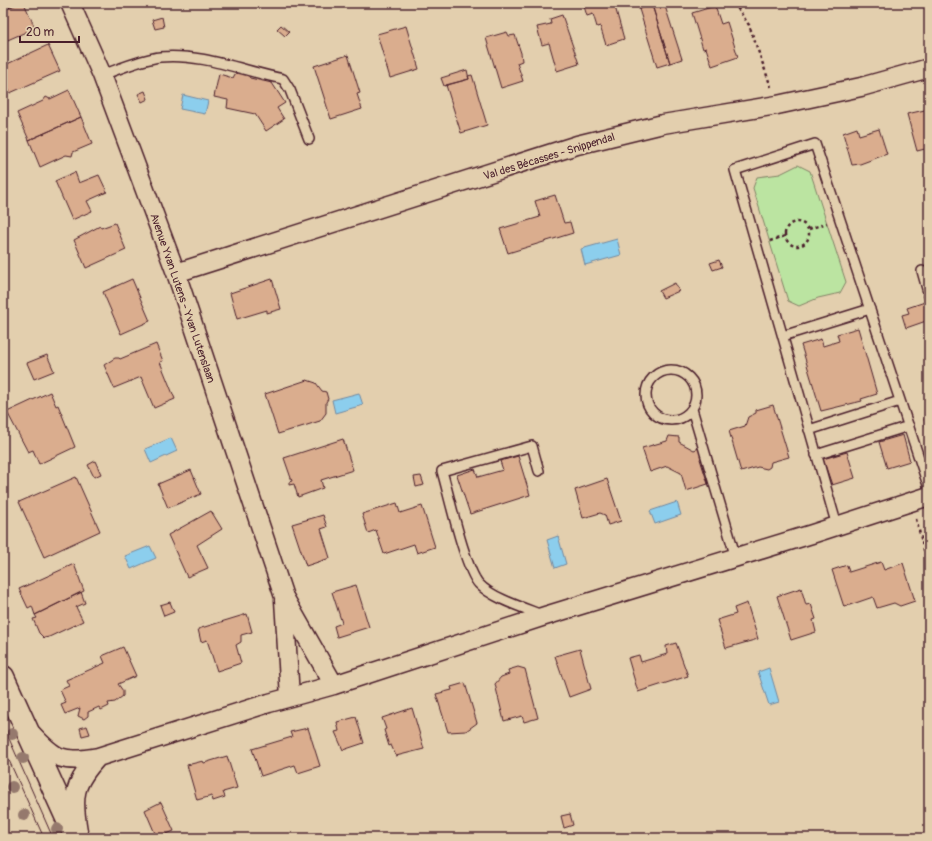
<svg xmlns="http://www.w3.org/2000/svg" width="932" height="841" font-family="Pangolin,sans-serif">
	<rect width="100%" height="100%" fill="#e3cfae"/>
	<filter id="ink" filterUnits="userSpaceOnUse"><feTurbulence type="fractalNoise" baseFrequency=".025" numOctaves="2"/><feDisplacementMap in="SourceGraphic" scale="8" xChannelSelector="R" yChannelSelector="G"/><feConvolveMatrix kernelMatrix="1 2 1 2 8 2 1 2 1" color-interpolation-filters="sRGB"/></filter>
	<g filter="url(#ink)">
		<path fill="#bbe4a1" stroke="#828266" d="M798 165 810 171 846 282 840 293 818 298 799 306 788 301 753 188 757 177 780 174Z"/>
		<path fill="#8cceed" stroke="#72889f" d="M183 95 208 101 205 114 180 109Z
			M617 239 621 255 585 265 581 249Z
			M359 393 363 405 335 413 332 400Z
			M171 438 177 451 151 463 145 449Z
			M677 502 681 515 655 524 650 511Z
			M558 536 566 564 555 568 547 540Z
			M150 546 156 558 131 569 125 556Z
			M769 668 779 702 769 705 758 672Z"/>
		<path fill="#daad8e" stroke="#4a1f2b" d="M3 3H19L3 10Z
			M19 3H24L35 28 3 42V10Z
			M583 3H614L624 39 606 45 600 26 597 27 593 14 587 16Z
			M659 3H664L682 59 670 63 652 5Z
			M652 5 670 63 657 67 639 9Z
			M715 6 721 24 727 22 738 57 712 66 706 48 703 49 692 13Z
			M562 15 579 64 557 71 549 43 542 45 537 27 551 24 550 19Z
			M162 17 164 27 155 29 152 20Z
			M281 25 289 32 285 36 277 29Z
			M406 26 419 69 390 78 377 34Z
			M507 32 509 36 515 35 521 53 522 61 517 63 523 81 501 88 486 38Z
			M48 45 60 71 10 93 3 76V66Z
			M348 55 360 93 357 94 362 109 331 119 314 66Z
			M467 70 469 79 444 86 441 78Z
			M240 72 248 75 250 78 272 83 285 103 277 108 284 119 266 131 255 114 227 108 228 100 214 97 219 74 233 78 235 74Z
			M472 75 487 125 461 133 446 85 469 79 468 76Z
			M69 90 81 117 29 140 17 113 43 101 46 97 50 99Z
			M145 91 148 99 142 102 138 94Z
			M929 109V148L917 151 907 114Z
			M81 117 92 144 73 152 72 156 66 155 40 167 29 140Z
			M857 128 859 135 879 129 887 154 860 164 852 165 843 133Z
			M75 172 79 183 99 175 107 192 87 201 92 211 72 220 55 181Z
			M555 195 564 223 570 222 573 233 508 253 500 229 540 217 535 201Z
			M115 223 126 250 86 268 74 240 100 226 101 228Z
			M719 260 722 267 713 270 710 263Z
			M132 279 150 321 121 334 103 292Z
			M272 279 281 309 267 313V310L237 319 230 293Z
			M675 283 679 291 663 298 659 291Z
			M925 302 929 320 906 328 902 315 909 313 907 308Z
			M858 328 877 394 861 399 862 401 821 411 801 345 821 339 823 346 839 341 837 334Z
			M156 344 163 361 160 362 175 399 154 408 141 377 114 388 104 365 115 358H119L120 359Z
			M47 355 54 371 34 379 27 363Z
			M307 380 316 383 322 391 326 392 328 399 326 402V413L320 421 278 434 265 394Z
			M50 392 56 406 58 405 75 447 39 464 33 450 28 452 7 412Z
			M773 405 789 457 771 462 770 467 767 469 758 467 741 472 729 431 745 426 748 417 756 413V410Z
			M929 413V427H926L924 419 926 417 925 414Z
			M903 435 910 461 887 468 879 442Z
			M669 436 679 437V442L694 450 699 448 704 454 700 459 708 484 686 491 681 473 667 466 650 472 642 448 667 441Z
			M343 439 353 470 321 480 323 488 298 497 294 484 289 485V482L292 481 284 458Z
			M847 452 855 478 832 485 823 459Z
			M518 456 530 495 470 514 457 475 475 469 478 477 503 470 500 461Z
			M95 461 101 474 94 477 88 465Z
			M191 470 201 494 168 508 158 484Z
			M421 476 424 485 416 487 414 477Z
			M76 477 100 531 44 557 19 502Z
			M607 479 621 521 608 525 605 515 600 513 583 518 575 490Z
			M397 503 400 513 422 506 435 547 417 553 414 544 384 554 376 530 368 533 362 514Z
			M211 511 222 529 197 545 208 568 187 577 168 535Z
			M323 515 327 527 321 529 330 558 306 566 292 524Z
			M881 562 884 570 903 563 915 601 900 606 894 603 877 608 873 597 844 607 832 570 847 565 849 572Z
			M74 564 84 591 35 615 32 606 28 608 19 589Z
			M356 585 369 627 337 637 334 626 342 623 332 592Z
			M801 588 806 605 811 604 816 619 813 620 816 632 791 640 777 596Z
			M81 592 85 603 76 607 83 621 49 637 44 638 39 633 33 619 37 618 35 615Z
			M170 602 174 612 164 616 160 605Z
			M747 603 758 639 726 648 717 620 736 614 734 608Z
			M247 614 252 632 241 635V642L236 645 241 663 217 671 207 640 201 642 198 629Z
			M676 643 688 676 638 692 628 658 639 655 641 662 667 654 666 646Z
			M123 647 136 676 118 684 123 691V696L115 702 108 703 109 706 101 710 99 707 88 712V716L84 719 78 716 80 708 65 714 61 705 66 703 60 690 69 686 66 680 105 663 102 656Z
			M580 649 591 689 569 697 555 656Z
			M518 667 525 669 538 718 524 722 522 716 504 721 495 684 501 677 509 674 508 670Z
			M465 683 477 723 466 731 448 732 436 694 452 690 451 687Z
			M412 708 424 749 396 756 391 745 389 746 384 730 386 729 382 718Z
			M356 717 364 743 343 750 335 732 339 731 337 722Z
			M87 726 90 734 82 736 80 728Z
			M308 728 320 766 298 773 295 765 261 776 252 749 292 737 290 732Z
			M227 756 237 788 223 792 225 797 213 801 212 796 197 800 187 765 203 761 204 763Z
			M161 802 174 831 157 838 145 810Z
			M570 814 573 825 564 828 561 816Z"/>
		<g fill="none" stroke-linecap="round" stroke-linejoin="round">
			<g stroke="#4a1f2b" stroke-width="12">
				<path id="lane" d="M102 75C119 69 142 59 160 57 202 53 243 71 283 79L290 90 309 139
					M922 271 929 296
					M783 336 870 309
					M646 395a25 25 0 1 1 50 0a25 25 0 1 1-50 0Z
					M692 409 736 558
					M809 430 900 401
					M816 455 909 426
					M539 471 532 446 442 471C449 495 465 569 479 584 492 598 524 608 542 615
					M837 526 735 170 815 144 929 488"/>
			</g>
			<g stroke="#4a1f2b" stroke-width="21">
				<path id="street" d="M70 3 102 75 176 273 284 597 334 685
					M176 273 577 145 663 124 777 105 861 87 929 68
					M284 600 290 697
					M32 734C56 760 63 763 98 757L269 703 334 685 545 616 812 534 929 496
					M78 831C72 796 73 784 98 757"/>
			</g>
			<g stroke="#4a1f2b" stroke-width="25">
				<path id="primary" d="M3 677 76 838"/>
			</g>
			<path stroke="#4a1f2b" stroke-width="2.5" stroke-dasharray="3 3" stroke-linecap="butt" d="M734 3 749 25 771 87
				M785 234a12 12 0 1 1 24 0a12 12 0 1 1-24 0Z
				M809 229 827 223
				M770 241 785 236
				M916 519 929 569"/>
			<use href="#lane" stroke="#e3cfae" stroke-width="9"/>
			<use href="#street" stroke="#e3cfae" stroke-width="18"/>
			<use href="#primary" stroke="#e3cfae" stroke-width="22"/>
			<path stroke="#4a1f2b" stroke-width="1" d="M3 725 53 838
				M3 747 44 838"/>
		</g>
		<g fill="#95796d">
			<circle cx="12" cy="734" r="6"/>
			<circle cx="23" cy="758" r="6"/>
			<circle cx="12" cy="787" r="6"/>
			<circle cx="24" cy="815" r="6"/>
			<circle cx="57" cy="829" r="6"/>
		</g>
	</g>
	<g text-anchor="middle" stroke-width="4" stroke-linejoin="round" paint-order="stroke">
		<g font-size="11" fill="#4a1f2b" stroke="#e3cfae">
			<text transform="translate(549 156) rotate(-17)" y="4">Val des Bécasses - Snippendal</text>
			<text transform="translate(183 298) rotate(71)" y="4">Avenue Yvan Lutens - Yvan Lutenslaan</text>
		</g>
	</g>
	<rect width="932" height="841" fill="none" stroke="#e3cfae" stroke-width="16"/>
	<rect x="8" y="8" width="916" height="825" fill="none" stroke="#4a1f2b" stroke-width="1.5" filter="url(#ink)"/>
	<path d="M20 36v6h59v-6" fill="none" stroke="#4a1f2b" stroke-width="2"/>
	<text x="26" y="36" font-size="12" fill="#4a1f2b" stroke="#e3cfae" stroke-width="3" paint-order="stroke">20 m</text>
</svg>
